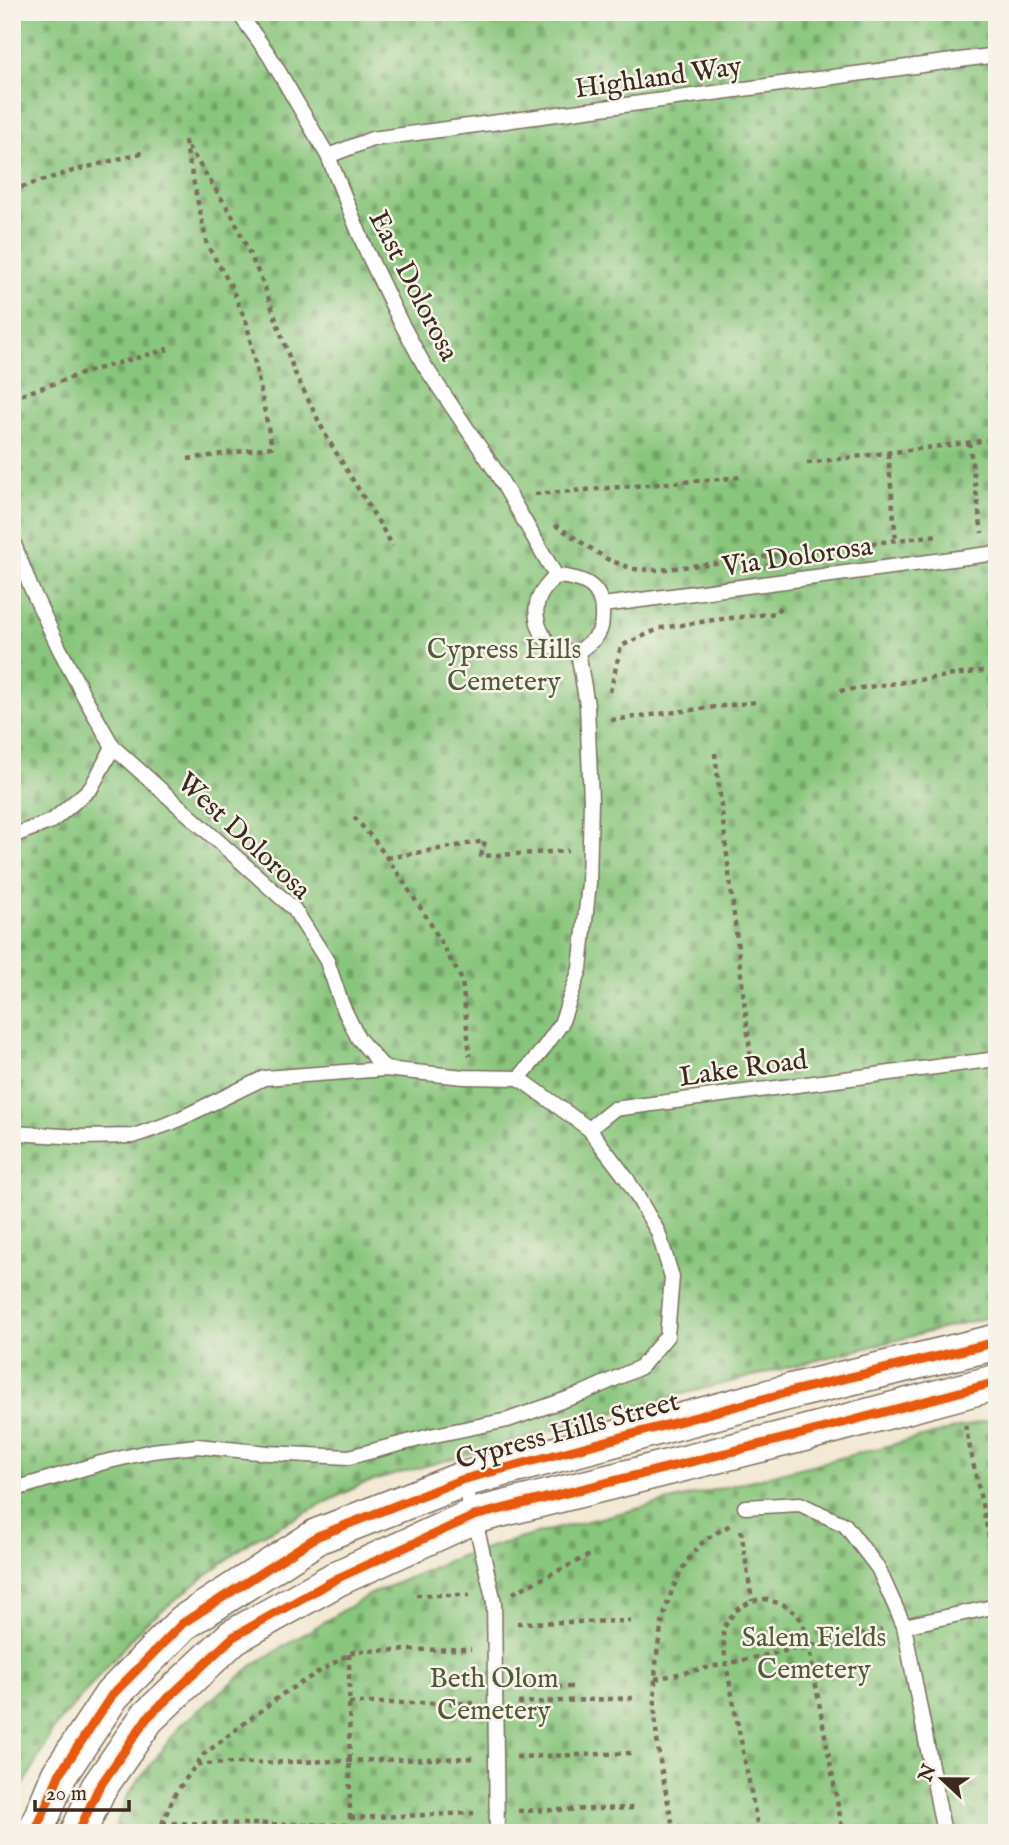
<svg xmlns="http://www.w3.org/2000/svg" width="1009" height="1845" font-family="'IM FELL English',serif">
	<defs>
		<pattern id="cemetery-stones" width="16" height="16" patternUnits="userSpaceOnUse" patternTransform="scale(1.75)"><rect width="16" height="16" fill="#89c67d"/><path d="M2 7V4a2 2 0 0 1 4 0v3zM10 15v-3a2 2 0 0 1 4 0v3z" fill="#71a166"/></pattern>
	</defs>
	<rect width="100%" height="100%" fill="#f7f3e8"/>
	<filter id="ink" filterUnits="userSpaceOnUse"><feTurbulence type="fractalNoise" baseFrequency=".0143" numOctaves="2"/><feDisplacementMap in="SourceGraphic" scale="14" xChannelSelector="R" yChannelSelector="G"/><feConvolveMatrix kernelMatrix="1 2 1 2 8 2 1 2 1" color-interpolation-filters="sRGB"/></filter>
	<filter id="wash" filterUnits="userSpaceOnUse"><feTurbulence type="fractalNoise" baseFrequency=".00686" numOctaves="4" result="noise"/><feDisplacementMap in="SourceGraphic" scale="28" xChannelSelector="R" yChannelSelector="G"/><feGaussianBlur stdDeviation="1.57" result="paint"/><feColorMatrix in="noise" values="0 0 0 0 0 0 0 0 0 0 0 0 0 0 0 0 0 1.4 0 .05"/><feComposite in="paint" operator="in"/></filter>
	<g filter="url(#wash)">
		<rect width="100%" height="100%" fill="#f3e9d4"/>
		<path fill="url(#cemetery-stones)" stroke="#62784e" stroke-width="2" d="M12 12H997V1315L670 1397 362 1484 252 1540 143 1625 53 1729 12 1808Z
			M997 1418V1833H113L129 1793 182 1724 256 1663 369 1595 460 1556 490 1547 551 1530 698 1494Z"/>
	</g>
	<g filter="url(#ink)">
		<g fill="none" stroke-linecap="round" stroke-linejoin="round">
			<g stroke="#7b6d5e" stroke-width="17">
				<path id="service" d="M238 12 269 55 328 156 366 250 399 319 424 365 495 470 556 576
					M328 156 372 139 997 55
					M12 539 31 588 59 648 84 696 113 747 294 909 327 961 342 1005 358 1038 385 1069 464 1077 519 1078 541 1052 561 1024 580 969 589 883 591 801 587 705 578 652
					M556 576C585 578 604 586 602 618 602 625 600 633 595 638 590 643 583 648 578 652 572 652 566 652 561 650 543 645 534 621 537 604 540 592 548 584 556 576Z
					M603 605 997 553
					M12 836 52 821 91 788 113 747
					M589 1129 614 1109 997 1059
					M12 1133 81 1137 133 1136 171 1123 264 1078 385 1069
					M461 1480 474 1516 494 1602 497 1833
					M12 1490 101 1463 152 1451 197 1446 268 1453 349 1457 435 1435 508 1420 581 1394 641 1367 667 1336 672 1277 658 1232 627 1179 589 1129 519 1078
					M745 1507 800 1504 845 1525 878 1568 904 1626 944 1833
					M904 1626 997 1606"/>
			</g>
			<g stroke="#7b6d5e" stroke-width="38">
				<path id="tertiary" d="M35 1833 59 1775 112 1695 183 1623 318 1536 461 1480 793 1391 997 1342
					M78 1833 98 1789 147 1718 233 1637 338 1578 474 1516 798 1435 997 1382"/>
			</g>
			<path stroke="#7b6d5e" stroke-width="4.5" stroke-dasharray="5 5" stroke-linecap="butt" d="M12 190 73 171 145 152
				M12 398 90 371 168 349
				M969 442 982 533
				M888 453 896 541
				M188 459 272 447 247 324 230 284 207 245 185 142 232 215 264 285 294 371 326 436 393 546
				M807 463 997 439
				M535 494 744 477
				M555 525 607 559 633 569 659 570 938 535
				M840 691 997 669
				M610 692 621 646 661 628 714 620 777 613 781 604
				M611 720 756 702
				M715 753 752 1068
				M354 817 375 841 397 872 429 921 462 980 470 1056
				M387 858 485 841 481 856 568 851
				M965 1425 997 1574
				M741 1530 752 1601
				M513 1593 594 1553
				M416 1595H470
				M517 1623 631 1621
				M349 1654 350 1833
				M655 1679 882 1630
				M517 1687H573
				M349 1703H474
				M518 1703 633 1698
				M516 1757 634 1753
				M197 1764 476 1758
				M518 1811 636 1808
				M350 1818 474 1813
				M162 1823 350 1825
				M158 1833 175 1794 203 1755 284 1693 349 1654 356 1651 471 1649
				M674 1833C669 1805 662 1776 658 1748 650 1685 654 1593 701 1544 709 1536 722 1530 732 1524
				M759 1833 726 1664 724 1648 723 1629 735 1611 752 1601 765 1599 784 1605 798 1615 806 1632 843 1833"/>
			<use href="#service" stroke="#fff" stroke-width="14"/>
			<use href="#tertiary" stroke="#fff" stroke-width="35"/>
			<g stroke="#f7f3e8" stroke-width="13">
				<path id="cycleway" d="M35 1833 59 1775 112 1695 183 1623 318 1536 461 1480 793 1391 997 1342
					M78 1833 98 1789 147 1718 233 1637 338 1578 474 1516 798 1435 997 1382"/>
			</g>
			<use href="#cycleway" stroke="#e8590c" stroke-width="9"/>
		</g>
	</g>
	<g text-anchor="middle" stroke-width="5" stroke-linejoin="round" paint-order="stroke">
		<g font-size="28" fill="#3b2a1e" stroke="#f7f3e8">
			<text transform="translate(658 76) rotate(-8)" y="10">Highland Way</text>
			<text transform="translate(415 285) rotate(63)" y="10">East Dolorosa</text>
			<text transform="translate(797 555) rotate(-8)" y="10">Via Dolorosa</text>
			<text transform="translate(245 835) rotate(43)" y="10">West Dolorosa</text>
			<text transform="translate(743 1067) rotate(-8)" y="10">Lake Road</text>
			<text transform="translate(567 1429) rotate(-15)" y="10">Cypress Hills Street</text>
		</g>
		<g font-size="28" fill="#52593a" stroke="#f7f3e8">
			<text x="504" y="658">Cypress Hills<tspan x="504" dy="32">Cemetery</tspan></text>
			<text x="814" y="1646">Salem Fields<tspan x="814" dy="32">Cemetery</tspan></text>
			<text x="494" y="1687">Beth Olom<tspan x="494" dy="32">Cemetery</tspan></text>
		</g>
	</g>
	<rect width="1009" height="1845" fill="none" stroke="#f7f3e8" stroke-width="42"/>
	<g transform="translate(942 1779) rotate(292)" stroke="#f7f3e8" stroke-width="5" paint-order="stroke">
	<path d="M0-5L12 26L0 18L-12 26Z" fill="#3b2a1e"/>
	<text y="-10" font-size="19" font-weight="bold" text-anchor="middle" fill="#3b2a1e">N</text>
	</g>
	<path d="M35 1800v10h94v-10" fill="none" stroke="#3b2a1e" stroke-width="3.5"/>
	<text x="46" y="1800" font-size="21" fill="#3b2a1e" stroke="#f7f3e8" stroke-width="5" paint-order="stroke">20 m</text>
</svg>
